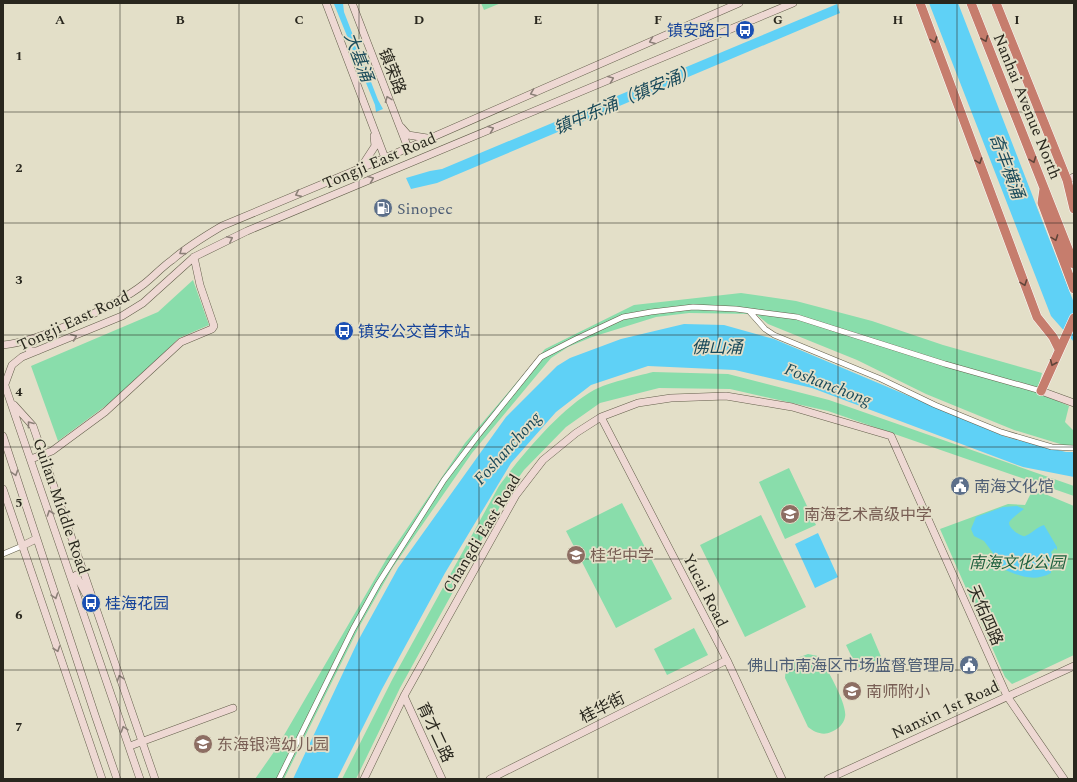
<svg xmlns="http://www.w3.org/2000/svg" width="1077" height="782" font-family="Spectral,'Noto Sans SC',serif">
	<rect width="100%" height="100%" fill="#e3dfc8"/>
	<path fill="#89ddab" d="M481 3H501L484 10Z
		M193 280 209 325 179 338 123 393 58 441 31 366 158 312Z
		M741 293 796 301 872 321 943 345 1042 373 1037 392 1069 406 1065 422 1074 431V445L1070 447 1014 430 926 394 857 360 768 324 756 314 689 313 656 317 592 337 568 347 551 358 472 453 393 567 359 627 284 779H255L276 749 387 558 465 443 545 349 634 305Z
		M653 372 728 374 829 400 1074 486V496L828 411 730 389 659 388 600 403 566 427 524 470 508 492 400 688 356 779H342L392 680 499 486C521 456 561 408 594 390 607 383 637 376 653 372Z
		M789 468 816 525 785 539 759 482Z
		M1033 489 1074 506V655L1012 684 1005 677 940 529 1008 504 1025 505Z
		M622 503 672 599 616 628 566 531Z
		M761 515 806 607 745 637 700 545Z
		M694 628 708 655 667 675 654 649Z
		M871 633 882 659 858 670 846 645Z
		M808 654 818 656C826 666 848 705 845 717 844 724 837 730 831 732 823 736 814 732 808 727L785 678 786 665 792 660Z"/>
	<path fill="#5fd1f6" d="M343 3 344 12 378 100 383 109 376 112 375 105 334 4Z
		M929 3H958L1074 303V342L1051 316Z
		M837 4 840 13 437 183 411 189 406 178 430 171 442 169Z
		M684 324 724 325 774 339 1006 437 1066 452H1074V477L1023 467 812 388 735 370 648 366 591 385 556 412 511 463 445 573 382 689 337 779H293L359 639 398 568 506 417 557 366 570 358 621 339Z
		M1017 506 1024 509C1019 513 1013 517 1010 521 1005 526 1022 538 1025 536 1031 534 1037 527 1044 525L1057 547V550L1055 548 1051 552 1054 560 1051 564V573C1033 583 1016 575 999 567L994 571 990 564 995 561 996 557 984 541 974 536 971 529 976 517 1003 507Z
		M818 533 838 577 815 588 795 544Z"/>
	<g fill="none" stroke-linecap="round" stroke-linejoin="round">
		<g stroke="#635f4b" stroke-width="6">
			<path id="street" d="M749 311 765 329 774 335 881 379 935 405 1001 432 1052 447 1074 448
				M3 554 22 546
				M279 779 353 629 378 584 444 480 479 434 541 357 576 339 623 317 651 312 693 307 736 309 797 317 945 364 1041 391"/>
		</g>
		<g stroke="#635f4b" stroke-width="8">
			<path id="secondary" d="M326 3 385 158
				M352 3 408 148
				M401 127 408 135 427 138
				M362 166 375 146 374 136
				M1067 180 1074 177
				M3 345C38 342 116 306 144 284 154 276 162 267 172 260 187 247 205 236 222 226L385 158 739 3
				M37 351H30L28 348 29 345 37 339
				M3 380 140 779
				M5 384 12 365 22 357 122 316 143 303 194 257 247 231 793 3
				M1041 391 1074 403
				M14 405 33 426 155 779
				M601 417 727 660 782 779
				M3 436 95 715 117 779
				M31 459 52 451 105 412 181 342 212 329 214 326 200 285 194 257
				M3 489 102 779
				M22 546 36 539
				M76 575 92 606
				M404 696 442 779
				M130 746 233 708
				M364 779 404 696 516 495 543 460 576 433 601 417 638 403 671 398 726 396 792 407 891 436 1007 696 1064 779
				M490 779 727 660
				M828 779 1074 666"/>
		</g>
		<g stroke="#fff" stroke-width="10">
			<path id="highway" d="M920 3 1037 317 1053 337 1059 349
				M971 3 1074 264
				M996 3 1067 180 1074 209
				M1044 189 1042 203 1074 289
				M1041 391 1074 318"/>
		</g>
		<use href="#street" stroke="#fff" stroke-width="5"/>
		<use href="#secondary" stroke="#eed8d3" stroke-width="7"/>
		<use href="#highway" stroke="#c67d6d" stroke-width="9"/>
	</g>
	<defs><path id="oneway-chevron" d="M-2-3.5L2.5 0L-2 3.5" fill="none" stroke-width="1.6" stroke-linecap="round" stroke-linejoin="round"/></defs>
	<g stroke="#60453a">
		<use href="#oneway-chevron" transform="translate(985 39) rotate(68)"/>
		<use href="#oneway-chevron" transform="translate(934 40) rotate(70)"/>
		<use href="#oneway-chevron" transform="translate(1033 160) rotate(69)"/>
		<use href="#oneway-chevron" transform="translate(979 161) rotate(70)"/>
		<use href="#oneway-chevron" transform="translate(1055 238) rotate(70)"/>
		<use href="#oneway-chevron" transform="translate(1024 283) rotate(70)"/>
		<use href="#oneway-chevron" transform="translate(1053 363) rotate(113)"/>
	</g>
	<g stroke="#8c8078">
		<use href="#oneway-chevron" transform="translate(652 41) rotate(157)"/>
		<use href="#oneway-chevron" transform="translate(611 79) rotate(-23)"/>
		<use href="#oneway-chevron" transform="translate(533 93) rotate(157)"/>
		<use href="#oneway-chevron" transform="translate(388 99) rotate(-111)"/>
		<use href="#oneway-chevron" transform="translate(491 129) rotate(-23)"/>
		<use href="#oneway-chevron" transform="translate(371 179) rotate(-23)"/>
		<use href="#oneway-chevron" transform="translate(298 194) rotate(156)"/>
		<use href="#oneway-chevron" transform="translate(230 239) rotate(-26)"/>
		<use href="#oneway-chevron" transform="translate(182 252) rotate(144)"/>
		<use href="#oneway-chevron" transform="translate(74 337) rotate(-22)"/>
		<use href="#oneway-chevron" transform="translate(30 424) rotate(-127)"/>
		<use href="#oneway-chevron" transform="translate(15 473) rotate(72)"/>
		<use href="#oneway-chevron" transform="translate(50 513) rotate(-109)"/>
		<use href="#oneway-chevron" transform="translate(55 596) rotate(72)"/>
		<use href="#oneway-chevron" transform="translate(57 649) rotate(71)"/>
		<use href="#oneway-chevron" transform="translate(120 678) rotate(-109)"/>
		<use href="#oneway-chevron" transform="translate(124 729) rotate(-108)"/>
	</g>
	<path fill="none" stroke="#29271e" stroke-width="1" stroke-opacity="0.55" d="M120 3V779M239 3V779M359 3V779M479 3V779M598 3V779M718 3V779M838 3V779M957 3V779M3 112H1074M3 223H1074M3 335H1074M3 447H1074M3 559H1074M3 670H1074"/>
	<defs>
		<g id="bus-disc" transform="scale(1)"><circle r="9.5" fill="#1a4fb4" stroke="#e3dfc8"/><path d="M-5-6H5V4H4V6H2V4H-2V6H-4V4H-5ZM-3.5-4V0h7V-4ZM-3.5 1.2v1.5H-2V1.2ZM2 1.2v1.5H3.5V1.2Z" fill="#fff"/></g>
		<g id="fuel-disc" transform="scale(1)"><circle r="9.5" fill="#5c6f8a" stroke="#e3dfc8"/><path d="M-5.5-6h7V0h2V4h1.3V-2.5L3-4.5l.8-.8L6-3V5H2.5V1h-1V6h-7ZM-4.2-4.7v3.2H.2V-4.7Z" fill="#fff"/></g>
		<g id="civic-disc" transform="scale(1)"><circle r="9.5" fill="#5c6f8a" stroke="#e3dfc8"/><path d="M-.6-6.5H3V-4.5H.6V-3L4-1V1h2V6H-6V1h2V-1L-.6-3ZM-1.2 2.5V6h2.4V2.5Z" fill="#fff"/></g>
		<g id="school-disc" transform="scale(1)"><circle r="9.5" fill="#8d6e63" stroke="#e3dfc8"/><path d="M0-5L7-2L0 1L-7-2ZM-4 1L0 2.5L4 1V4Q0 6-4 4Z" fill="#fff"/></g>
	</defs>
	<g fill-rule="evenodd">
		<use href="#bus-disc" x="745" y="30"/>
		<use href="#fuel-disc" x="383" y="208"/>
		<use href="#bus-disc" x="344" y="331"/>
		<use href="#civic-disc" x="960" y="486"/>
		<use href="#school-disc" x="790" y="514"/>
		<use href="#school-disc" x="576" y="555"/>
		<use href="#bus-disc" x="91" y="603"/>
		<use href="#civic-disc" x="969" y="665"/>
		<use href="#school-disc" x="852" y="691"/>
		<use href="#school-disc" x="203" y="744"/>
	</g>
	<g text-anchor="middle" stroke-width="3.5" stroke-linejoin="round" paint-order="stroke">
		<g font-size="16" fill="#164399" stroke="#e3dfc8" text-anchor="start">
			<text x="731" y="36" text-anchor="end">镇安路口</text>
			<text x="358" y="337">镇安公交首末站</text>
			<text x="105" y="609">桂海花园</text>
		</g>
		<g font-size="16" fill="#29271e" stroke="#e3dfc8">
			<text transform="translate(393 71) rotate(69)" y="6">镇荣路</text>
			<text transform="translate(1028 106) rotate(68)" y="6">Nanhai Avenue North</text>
			<text transform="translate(379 160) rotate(-23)" y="6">Tongji East Road</text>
			<text transform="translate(73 320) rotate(-25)" y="6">Tongji East Road</text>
			<text transform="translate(62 506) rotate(71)" y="6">Guilan Middle Road</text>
			<text transform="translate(481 533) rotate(-59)" y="6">Changdi East Road</text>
			<text transform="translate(706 590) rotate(63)" y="6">Yucai Road</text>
			<text transform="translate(986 615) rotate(66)" y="6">天佑四路</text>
			<text transform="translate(602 707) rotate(-27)" y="6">桂华街</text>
			<text transform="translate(945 709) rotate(-25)" y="6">Nanxin 1st Road</text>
			<text transform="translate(436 732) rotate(65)" y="6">育才二路</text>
		</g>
		<g font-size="16" fill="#4e5e75" stroke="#e3dfc8" text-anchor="start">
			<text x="397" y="214">Sinopec</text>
			<text x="974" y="492">南海文化馆</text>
			<text x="955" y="671" text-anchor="end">佛山市南海区市场监督管理局</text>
		</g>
		<g font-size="16" fill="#785e54" stroke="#e3dfc8" text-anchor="start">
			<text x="804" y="520">南海艺术高级中学</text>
			<text x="590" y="561">桂华中学</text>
			<text x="866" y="697">南师附小</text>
			<text x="217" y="750">东海银湾幼儿园</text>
		</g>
		<g font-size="16" font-style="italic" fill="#1f613f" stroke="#e3dfc8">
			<text x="1017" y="568">南海文化公园</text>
		</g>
		<g font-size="17" font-style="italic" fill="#1a4a5a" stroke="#e3dfc8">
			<text transform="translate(359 57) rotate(69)" y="6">大基涌</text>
			<text transform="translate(625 99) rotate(-23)" y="6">镇中东涌（镇安涌）</text>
			<text transform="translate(1007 166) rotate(69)" y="6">奇丰横涌</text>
			<text x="717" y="353">佛山涌</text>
			<text transform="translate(828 384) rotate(21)" y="6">Foshanchong</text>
			<text transform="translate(507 448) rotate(-48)" y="6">Foshanchong</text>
		</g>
	</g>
	<g font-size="13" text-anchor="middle" font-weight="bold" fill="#29271e" stroke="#e3dfc8" stroke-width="3.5" stroke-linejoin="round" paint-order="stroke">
		<text x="60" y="24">A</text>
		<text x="180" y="24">B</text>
		<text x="299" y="24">C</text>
		<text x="419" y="24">D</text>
		<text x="538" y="24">E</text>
		<text x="658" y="24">F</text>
		<text x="778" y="24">G</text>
		<text x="898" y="24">H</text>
		<text x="1017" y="24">I</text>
		<text x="19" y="60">1</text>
		<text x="19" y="172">2</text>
		<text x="19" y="284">3</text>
		<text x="19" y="396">4</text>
		<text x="19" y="507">5</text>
		<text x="19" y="619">6</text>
		<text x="19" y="731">7</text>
	</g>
	<rect width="1077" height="782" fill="none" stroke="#29271e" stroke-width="8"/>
</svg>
